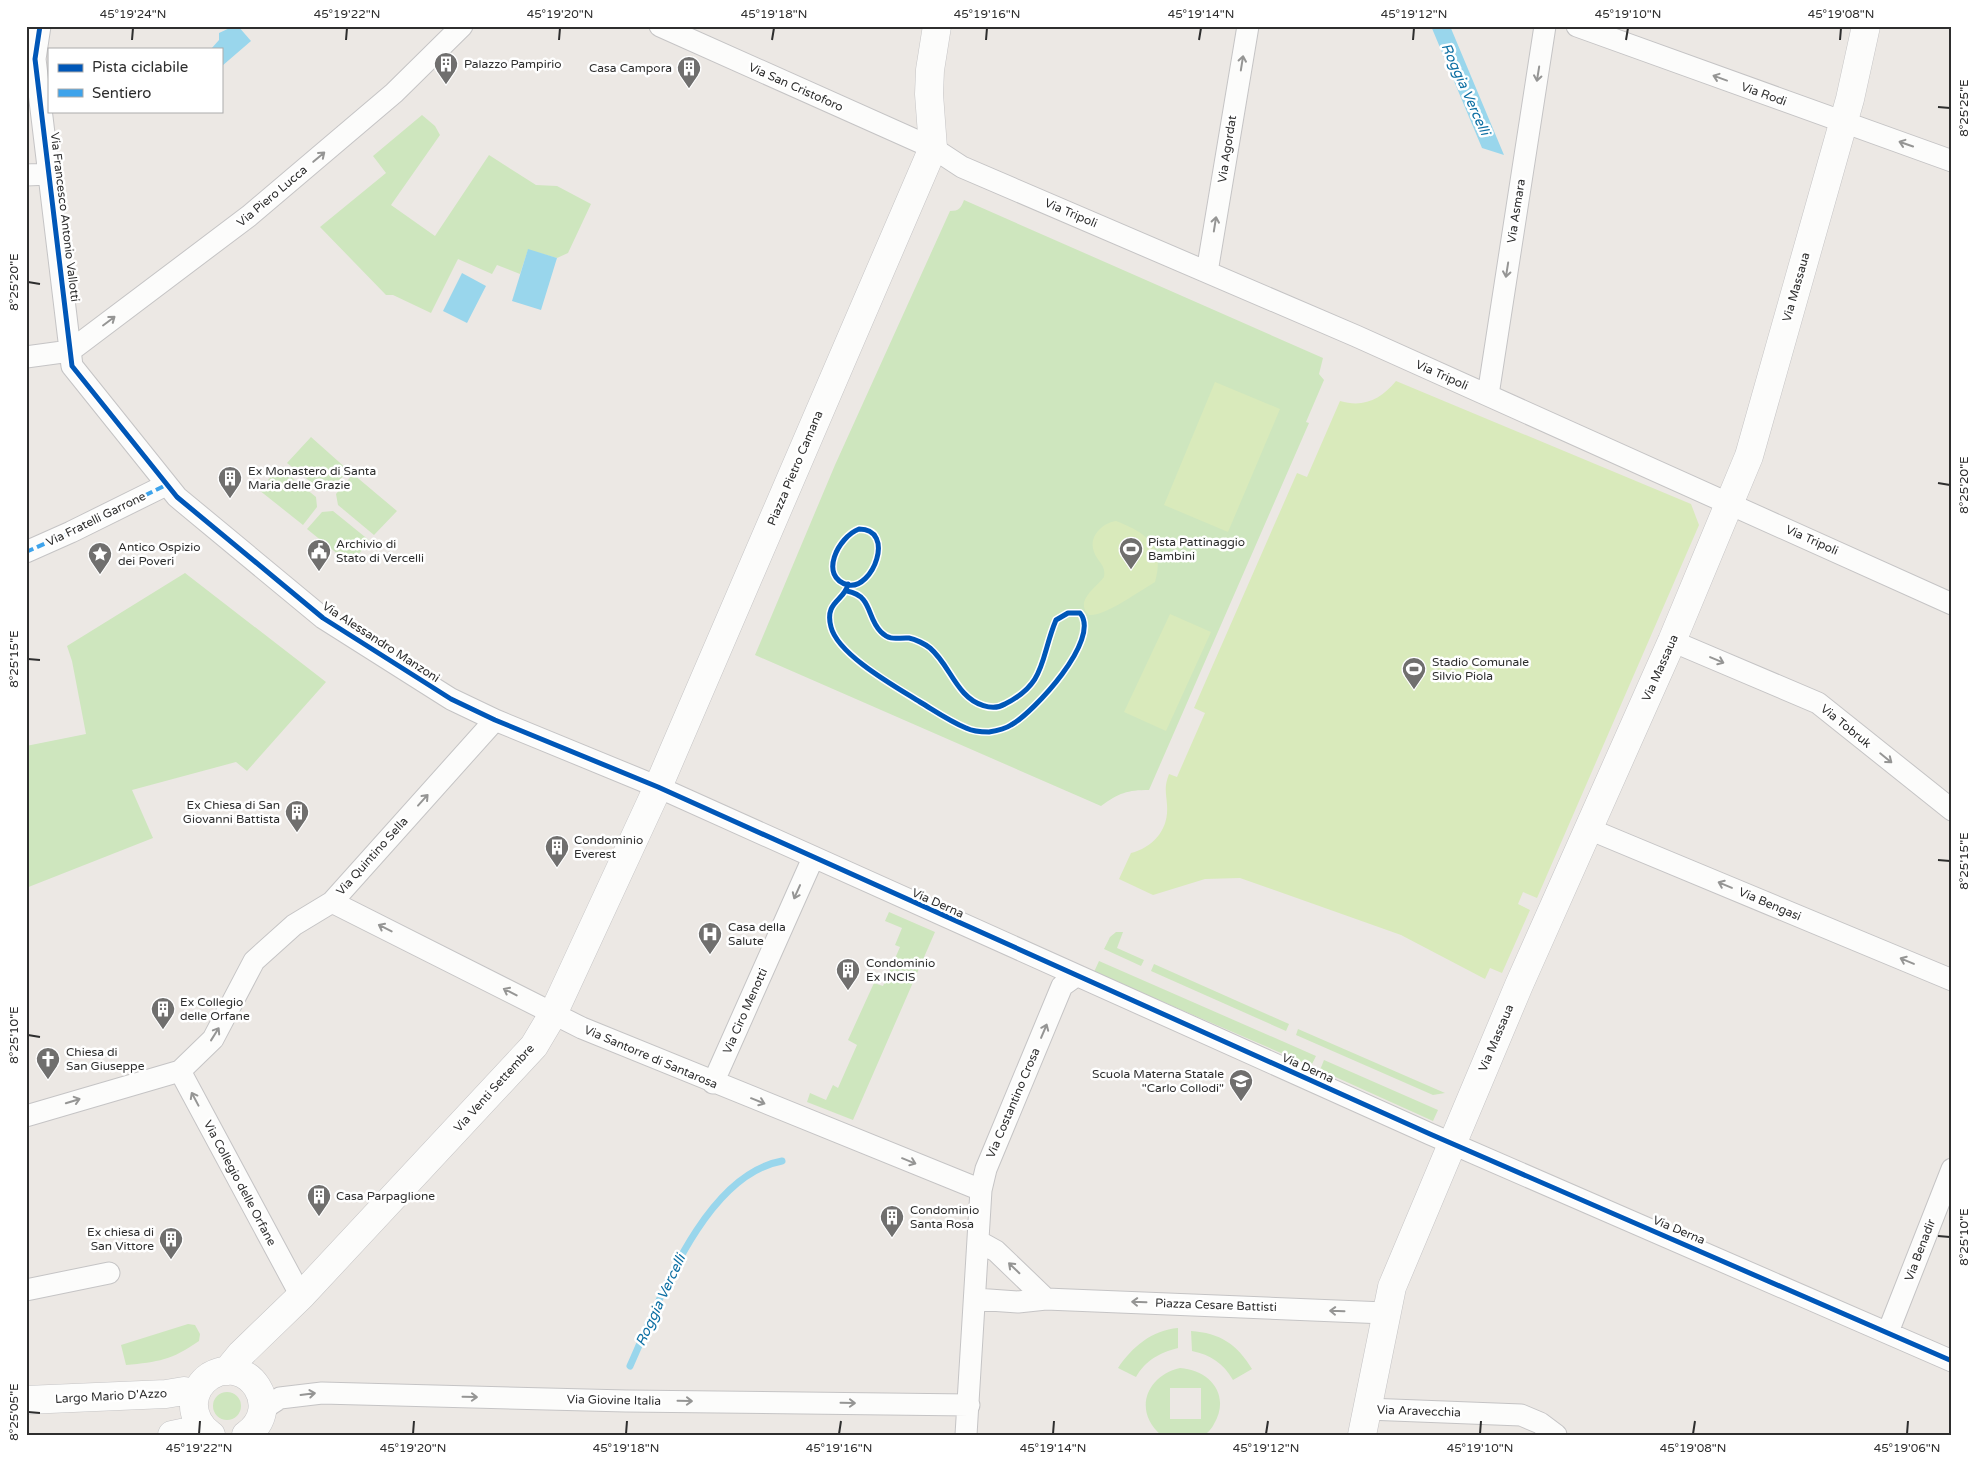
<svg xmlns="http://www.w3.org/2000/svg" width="1978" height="1461" font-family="'Varela Round',sans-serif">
	<rect width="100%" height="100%" fill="#ece8e4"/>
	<path fill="#cee6be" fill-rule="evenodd" d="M422 115 435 126 440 135 391 205 435 236 489 155 536 185 557 186 591 204 568 253 557 258 528 250 520 274 497 265 492 274 458 259 431 313 393 295H386L320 227 386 173 373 156Z
		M964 200 1323 358 1319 374 1324 380 1306 422 1309 423 1149 790C1127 790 1119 793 1101 806L755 655 835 465 950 211C959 211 961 208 964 200Z
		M311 437 348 470 332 490 322 491 287 463Z
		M284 471 316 497 317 507 303 525 259 490 275 472Z
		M353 474 397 511 374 535 338 505 336 494Z
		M333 511 370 541 350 564 307 529 322 512Z
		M185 573 326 682 247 771 236 762 132 790 153 838 26 888V746L86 734 72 661 67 646Z
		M889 912 935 932 853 1120 807 1102 810 1093 826 1100 833 1085 838 1088 857 1045 848 1040 874 983 883 986 900 947 895 945 902 928 885 921Z
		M1116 932H1123L1117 948 1144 960 1141 966 1104 949 1110 937Z
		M1099 961 1316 1056 1311 1066 1094 972Z
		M1154 964 1289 1024 1286 1031 1151 971Z
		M1298 1029 1445 1093 1433 1095 1296 1035Z
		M1324 1060 1438 1110 1433 1121 1320 1070Z
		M188 1324 195 1325 200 1334 199 1341C172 1360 158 1362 126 1365L121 1345Z
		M1178 1328V1348C1159 1353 1146 1360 1136 1377L1118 1368C1132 1347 1152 1330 1178 1328Z
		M1191 1331C1220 1333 1237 1344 1252 1369L1233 1380C1223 1363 1211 1355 1192 1351Z
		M1180 1368C1210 1370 1231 1395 1214 1424 1212 1428 1208 1433 1204 1435 1193 1438 1173 1435 1161 1435 1133 1411 1146 1376 1180 1368ZM1170 1388H1201V1419H1170Z
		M213 1406a14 14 0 1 1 28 0a14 14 0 1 1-28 0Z"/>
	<path fill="#d9eabb" d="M1396 381 1691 504 1699 525 1537 898 1523 892 1518 904 1530 910 1502 973 1490 968 1485 979 1401 935 1240 878 1205 879 1153 895 1119 879 1131 853C1153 847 1169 830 1167 805 1166 791 1164 788 1169 774L1177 777 1205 713 1194 708 1297 473 1307 477 1340 401C1364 408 1381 399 1396 381Z
		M1215 382 1280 409 1228 532 1164 505Z
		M1116 521C1147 533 1165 546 1155 582 1141 590 1104 617 1089 615 1074 601 1096 588 1104 577 1106 564 1098 563 1094 552 1088 537 1102 523 1116 521Z
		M1170 614 1211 632 1166 731 1124 712Z"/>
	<path fill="#99d6ec" d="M234 26H238L251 41 222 66 221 49H211L219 40V33Z
		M1431 26H1450L1504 155 1482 148Z
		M528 249 557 258 541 310 512 301Z
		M462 273 486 286 467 323 443 311Z"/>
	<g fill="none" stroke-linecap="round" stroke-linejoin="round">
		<path stroke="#99d6ec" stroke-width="7" d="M630 1366C659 1302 704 1175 782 1161"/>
		<g stroke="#c5c4c5" stroke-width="23">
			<path id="street" d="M40 26 35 59 72 366 177 497 323 618 451 699 495 720 658 787 1430 1134 1952 1361
				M660 26 933 148 962 167 1356 336 1952 604
				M1577 26 1952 161
				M26 175 50 174
				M1207 272 1248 26
				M26 357 70 351 249 216 394 93 462 26
				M1488 395 1545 26
				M26 552 71 532 166 485
				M1672 641 1818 703 1952 810
				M1589 829 1952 980
				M332 902 582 1028 981 1190
				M180 1071 301 1296
				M713 1083 813 858
				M26 1116 180 1071 213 1039 254 961 294 925 332 902 495 720
				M978 1241 996 1251 1046 1299
				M26 1290 109 1273
				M975 1299 1018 1302 1046 1299 1385 1313
				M1888 1332 1952 1169
				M263 1409 280 1398 322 1393 626 1401 969 1405
				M1367 1409 1521 1415 1540 1423 1556 1435
				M966 1435 981 1190 986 1169 1062 986 1076 976"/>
		</g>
		<g stroke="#c5c4c5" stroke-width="29">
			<path id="secondary" d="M227 1371 241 1354 301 1296 534 1046 553 1014 658 787 933 148 929 94 930 70 937 26
				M26 1400 166 1394 184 1391 196 1393
				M172 1435 191 1431H206
				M211 1435C200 1428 193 1415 194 1402 195 1392 201 1382 210 1376 248 1353 285 1408 246 1435
				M1362 1435 1392 1287 1519 985 1672 641 1749 456 1850 99 1866 26"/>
		</g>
		<use href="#street" stroke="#fcfcfb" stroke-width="21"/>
		<use href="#secondary" stroke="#fcfcfb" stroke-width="28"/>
		<path stroke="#3ea3eb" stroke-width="4" stroke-dasharray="8 4" stroke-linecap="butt" d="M26 552 71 532 166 485"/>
		<g stroke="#fff" stroke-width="8">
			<path id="cycleway" d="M40 26 35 59 72 366 177 497 323 618 451 699 495 720 658 787 1430 1134 1952 1361
				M859 529C896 529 873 590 848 585 818 577 838 537 859 529Z
				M847 591C873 596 866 617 881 632 891 642 898 637 909 638 915 639 925 644 930 648 945 661 951 679 964 693 974 704 992 712 1005 704 1047 683 1040 658 1056 620L1068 613H1080C1102 639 1033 713 1011 725 1005 729 995 731 989 732 982 732 972 731 966 728 949 721 935 711 920 702 896 687 838 655 831 627 824 601 845 601 848 584"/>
		</g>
		<use href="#cycleway" stroke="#0057b8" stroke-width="5"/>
	</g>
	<defs><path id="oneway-shaft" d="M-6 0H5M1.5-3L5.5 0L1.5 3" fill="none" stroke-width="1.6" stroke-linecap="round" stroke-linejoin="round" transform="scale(1.25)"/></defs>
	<g stroke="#959594">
		<use href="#oneway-shaft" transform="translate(1242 63) rotate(-81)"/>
		<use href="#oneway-shaft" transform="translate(1538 74) rotate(99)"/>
		<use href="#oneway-shaft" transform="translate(1720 78) rotate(-160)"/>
		<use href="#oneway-shaft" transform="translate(1906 144) rotate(-161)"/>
		<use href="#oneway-shaft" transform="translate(319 157) rotate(-40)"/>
		<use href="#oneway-shaft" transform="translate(1215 224) rotate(-81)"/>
		<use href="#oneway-shaft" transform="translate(1507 270) rotate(99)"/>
		<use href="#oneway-shaft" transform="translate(109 321) rotate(-37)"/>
		<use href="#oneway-shaft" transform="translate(1717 660) rotate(23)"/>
		<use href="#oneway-shaft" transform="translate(1886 758) rotate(39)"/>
		<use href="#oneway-shaft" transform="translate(423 800) rotate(-48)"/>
		<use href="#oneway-shaft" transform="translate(1725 885) rotate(-157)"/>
		<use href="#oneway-shaft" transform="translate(797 892) rotate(114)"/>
		<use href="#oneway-shaft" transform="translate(385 928) rotate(-153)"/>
		<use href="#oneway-shaft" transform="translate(1907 961) rotate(-157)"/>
		<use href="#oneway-shaft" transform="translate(510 992) rotate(-153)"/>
		<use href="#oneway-shaft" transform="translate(1044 1031) rotate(-67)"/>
		<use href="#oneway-shaft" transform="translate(215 1034) rotate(-58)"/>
		<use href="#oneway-shaft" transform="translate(195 1099) rotate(-118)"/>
		<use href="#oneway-shaft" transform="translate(73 1101) rotate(-17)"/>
		<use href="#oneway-shaft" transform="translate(758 1101) rotate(22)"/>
		<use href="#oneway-shaft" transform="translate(909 1161) rotate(22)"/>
		<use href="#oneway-shaft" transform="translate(1014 1268) rotate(-136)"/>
		<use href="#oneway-shaft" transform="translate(1139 1302) rotate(-178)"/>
		<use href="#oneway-shaft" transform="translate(1337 1311) rotate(-178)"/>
		<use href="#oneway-shaft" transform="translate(308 1394) rotate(-7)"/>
		<use href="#oneway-shaft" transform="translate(470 1397) rotate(1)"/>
		<use href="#oneway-shaft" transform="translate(685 1401) rotate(1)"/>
		<use href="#oneway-shaft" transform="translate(848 1403) rotate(1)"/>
	</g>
	<path fill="none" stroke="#2e2e2e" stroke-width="2" d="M132 40 133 28M346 40 347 28M559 40 560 28M772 40 774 28M986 40 987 28M1199 40 1201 28M1413 40 1414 28M1626 40 1628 28M1840 40 1841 28M1938 107 1950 108M28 282 40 284M1938 483 1950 485M28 659 40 660M1938 860 1950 861M28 1035 40 1037M1938 1236 1950 1237M28 1412 40 1413M199 1434 200 1421M413 1434 414 1421M626 1434 627 1421M839 1434 841 1421M1053 1434 1054 1421M1266 1434 1268 1421M1480 1434 1481 1421M1693 1434 1695 1421M1907 1434 1908 1421"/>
	<defs>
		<g id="building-pin" transform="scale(1.25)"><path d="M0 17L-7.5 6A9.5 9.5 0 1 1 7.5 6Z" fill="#706f6e" stroke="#fff"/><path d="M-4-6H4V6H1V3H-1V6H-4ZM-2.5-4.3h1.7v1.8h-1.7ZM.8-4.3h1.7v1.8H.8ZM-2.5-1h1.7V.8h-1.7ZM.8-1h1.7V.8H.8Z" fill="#fff"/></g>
		<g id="stadium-pin" transform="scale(1.25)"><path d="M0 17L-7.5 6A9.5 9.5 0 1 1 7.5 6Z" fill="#706f6e" stroke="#fff"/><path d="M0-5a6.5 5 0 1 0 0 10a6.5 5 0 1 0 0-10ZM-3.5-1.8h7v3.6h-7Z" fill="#fff"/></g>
		<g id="civic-pin" transform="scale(1.25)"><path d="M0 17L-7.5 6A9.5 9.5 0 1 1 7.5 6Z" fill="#706f6e" stroke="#fff"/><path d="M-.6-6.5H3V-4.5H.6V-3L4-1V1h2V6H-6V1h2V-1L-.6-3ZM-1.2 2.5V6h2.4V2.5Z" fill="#fff"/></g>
		<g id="sight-pin" transform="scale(1.25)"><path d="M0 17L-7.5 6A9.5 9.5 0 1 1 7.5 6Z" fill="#706f6e" stroke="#fff"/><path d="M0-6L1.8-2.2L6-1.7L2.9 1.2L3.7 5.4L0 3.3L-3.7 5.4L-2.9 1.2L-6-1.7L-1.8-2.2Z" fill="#fff"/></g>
		<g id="hospital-pin" transform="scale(1.25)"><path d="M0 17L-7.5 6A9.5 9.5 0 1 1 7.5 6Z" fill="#706f6e" stroke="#fff"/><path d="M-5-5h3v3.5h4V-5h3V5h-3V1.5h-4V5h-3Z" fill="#fff"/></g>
		<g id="church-pin" transform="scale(1.25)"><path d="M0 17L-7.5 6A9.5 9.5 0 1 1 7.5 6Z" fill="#706f6e" stroke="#fff"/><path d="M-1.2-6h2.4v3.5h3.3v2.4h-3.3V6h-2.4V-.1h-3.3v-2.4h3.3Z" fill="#fff"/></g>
		<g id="school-pin" transform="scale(1.25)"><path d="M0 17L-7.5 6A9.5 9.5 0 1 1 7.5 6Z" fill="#706f6e" stroke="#fff"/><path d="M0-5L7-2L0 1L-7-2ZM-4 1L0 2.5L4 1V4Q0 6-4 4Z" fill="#fff"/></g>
	</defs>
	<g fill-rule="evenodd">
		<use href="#building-pin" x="446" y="64"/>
		<use href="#building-pin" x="689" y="68"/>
		<use href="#building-pin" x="230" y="478"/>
		<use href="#stadium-pin" x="1131" y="549"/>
		<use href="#civic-pin" x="319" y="551"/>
		<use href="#sight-pin" x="100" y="554"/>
		<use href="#stadium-pin" x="1414" y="669"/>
		<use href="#building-pin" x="297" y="812"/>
		<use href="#building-pin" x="557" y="847"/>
		<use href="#hospital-pin" x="710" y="934"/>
		<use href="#building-pin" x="848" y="970"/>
		<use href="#building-pin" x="163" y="1009"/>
		<use href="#church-pin" x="48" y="1059"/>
		<use href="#school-pin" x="1241" y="1081"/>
		<use href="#building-pin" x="319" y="1196"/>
		<use href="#building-pin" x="892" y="1217"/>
		<use href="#building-pin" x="171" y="1239"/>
	</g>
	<g text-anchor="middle" stroke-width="5" stroke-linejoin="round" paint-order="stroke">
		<g font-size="12" fill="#2e2e2e" stroke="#fff" text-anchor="start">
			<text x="464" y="68">Palazzo Pampirio</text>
			<text x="672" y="72" text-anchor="end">Casa Campora</text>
			<text x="248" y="475">Ex Monastero di Santa<tspan x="248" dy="14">Maria delle Grazie</tspan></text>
			<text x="1148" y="546">Pista Pattinaggio<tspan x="1148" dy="14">Bambini</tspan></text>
			<text x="336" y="548">Archivio di<tspan x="336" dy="14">Stato di Vercelli</tspan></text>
			<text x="118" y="551">Antico Ospizio<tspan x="118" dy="14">dei Poveri</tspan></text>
			<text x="1432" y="666">Stadio Comunale<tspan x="1432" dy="14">Silvio Piola</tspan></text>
			<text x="280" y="809" text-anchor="end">Ex Chiesa di San<tspan x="280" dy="14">Giovanni Battista</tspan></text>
			<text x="574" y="844">Condominio<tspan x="574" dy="14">Everest</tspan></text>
			<text x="728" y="931">Casa della<tspan x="728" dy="14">Salute</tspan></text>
			<text x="866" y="967">Condominio<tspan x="866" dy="14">Ex INCIS</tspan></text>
			<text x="180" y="1006">Ex Collegio<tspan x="180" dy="14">delle Orfane</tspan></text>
			<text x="66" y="1056">Chiesa di<tspan x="66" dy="14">San Giuseppe</tspan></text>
			<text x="1224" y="1078" text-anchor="end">Scuola Materna Statale<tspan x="1224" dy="14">"Carlo Collodi"</tspan></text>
			<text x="336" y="1200">Casa Parpaglione</text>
			<text x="910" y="1214">Condominio<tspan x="910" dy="14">Santa Rosa</tspan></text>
			<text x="154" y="1236" text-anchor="end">Ex chiesa di<tspan x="154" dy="14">San Vittore</tspan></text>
		</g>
		<g font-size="12" fill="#2e2e2e" stroke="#fff">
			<text transform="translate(796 87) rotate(24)" y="4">Via San Cristoforo</text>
			<text transform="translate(1764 94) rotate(20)" y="4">Via Rodi</text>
			<text transform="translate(1227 149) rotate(-81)" y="4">Via Agordat</text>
			<text transform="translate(272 196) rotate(-40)" y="4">Via Piero Lucca</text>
			<text transform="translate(1516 211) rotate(-81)" y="4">Via Asmara</text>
			<text transform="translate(1071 213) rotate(23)" y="4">Via Tripoli</text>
			<text transform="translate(65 217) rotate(83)" y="4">Via Francesco Antonio Vallotti</text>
			<text transform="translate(1796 287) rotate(-74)" y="4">Via Massaua</text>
			<text transform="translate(1442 375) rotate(24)" y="4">Via Tripoli</text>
			<text transform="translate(795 468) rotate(-67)" y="4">Piazza Pietro Camana</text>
			<text transform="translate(96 519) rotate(-26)" y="4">Via Fratelli Garrone</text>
			<text transform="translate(1812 540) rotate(24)" y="4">Via Tripoli</text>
			<text transform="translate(381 642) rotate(33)" y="4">Via Alessandro Manzoni</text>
			<text transform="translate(1660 668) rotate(-66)" y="4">Via Massaua</text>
			<text transform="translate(1846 726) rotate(39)" y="4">Via Tobruk</text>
			<text transform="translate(372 856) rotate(-48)" y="4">Via Quintino Sella</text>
			<text transform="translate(938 903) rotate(24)" y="4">Via Derna</text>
			<text transform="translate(1770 904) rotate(23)" y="4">Via Bengasi</text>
			<text transform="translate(745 1011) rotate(-66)" y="4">Via Ciro Menotti</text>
			<text transform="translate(1496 1038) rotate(-67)" y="4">Via Massaua</text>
			<text transform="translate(651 1057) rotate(23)" y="4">Via Santorre di Santarosa</text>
			<text transform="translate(1308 1068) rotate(24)" y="4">Via Derna</text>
			<text transform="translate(494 1088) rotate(-48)" y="4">Via Venti Settembre</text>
			<text transform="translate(1013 1103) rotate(-67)" y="4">Via Costantino Crosa</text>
			<text transform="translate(240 1183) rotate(62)" y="4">Via Collegio delle Orfane</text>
			<text transform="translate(1679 1230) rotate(23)" y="4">Via Derna</text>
			<text transform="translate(1920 1250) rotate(-69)" y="4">Via Benadir</text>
			<text transform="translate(1216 1305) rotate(2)" y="4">Piazza Cesare Battisti</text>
			<text transform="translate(111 1396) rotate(-3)" y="4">Largo Mario D'Azzo</text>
			<text transform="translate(614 1400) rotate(1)" y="4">Via Giovine Italia</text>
			<text transform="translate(1419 1411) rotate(2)" y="4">Via Aravecchia</text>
		</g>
		<g font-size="14" font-style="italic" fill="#0d6fa3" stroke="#fff">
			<text transform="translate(1466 89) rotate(66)" y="5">Roggia Vercelli</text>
			<text transform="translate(660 1300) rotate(-65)" y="5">Roggia Vercelli</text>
		</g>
	</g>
	<rect width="1978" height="1461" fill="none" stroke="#ffffff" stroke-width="55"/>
	<rect x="48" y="48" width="175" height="65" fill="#ffffff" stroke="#ababab"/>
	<rect x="58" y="64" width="25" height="8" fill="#0057b8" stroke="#ababab"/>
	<text x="92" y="72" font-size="15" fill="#2e2e2e">Pista ciclabile</text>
	<rect x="58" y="89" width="25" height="8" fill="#3ea3eb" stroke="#ababab"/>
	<text x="92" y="98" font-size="15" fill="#2e2e2e">Sentiero</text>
	<rect x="28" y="28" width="1922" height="1406" fill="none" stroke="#2e2e2e" stroke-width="2"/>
	<g font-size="12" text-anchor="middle" fill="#2e2e2e">
		<text x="133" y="18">45°19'24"N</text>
		<text x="347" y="18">45°19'22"N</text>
		<text x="560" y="18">45°19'20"N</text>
		<text x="774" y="18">45°19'18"N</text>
		<text x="987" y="18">45°19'16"N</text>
		<text x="1201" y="18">45°19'14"N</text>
		<text x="1414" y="18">45°19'12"N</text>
		<text x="1628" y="18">45°19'10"N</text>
		<text x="1841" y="18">45°19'08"N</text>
		<text transform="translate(1964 108) rotate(-90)" y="4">8°25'25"E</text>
		<text transform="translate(14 282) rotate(-90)" y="4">8°25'20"E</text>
		<text transform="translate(1964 485) rotate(-90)" y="4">8°25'20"E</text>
		<text transform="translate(14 659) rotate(-90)" y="4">8°25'15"E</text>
		<text transform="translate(1964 861) rotate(-90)" y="4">8°25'15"E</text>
		<text transform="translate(14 1035) rotate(-90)" y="4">8°25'10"E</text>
		<text transform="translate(1964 1237) rotate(-90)" y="4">8°25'10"E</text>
		<text transform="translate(14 1412) rotate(-90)" y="4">8°25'05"E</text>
		<text x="199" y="1452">45°19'22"N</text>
		<text x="413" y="1452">45°19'20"N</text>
		<text x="626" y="1452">45°19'18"N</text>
		<text x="839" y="1452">45°19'16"N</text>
		<text x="1053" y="1452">45°19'14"N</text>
		<text x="1266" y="1452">45°19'12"N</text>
		<text x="1480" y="1452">45°19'10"N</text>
		<text x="1693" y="1452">45°19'08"N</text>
		<text x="1907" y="1452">45°19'06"N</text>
	</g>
</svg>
